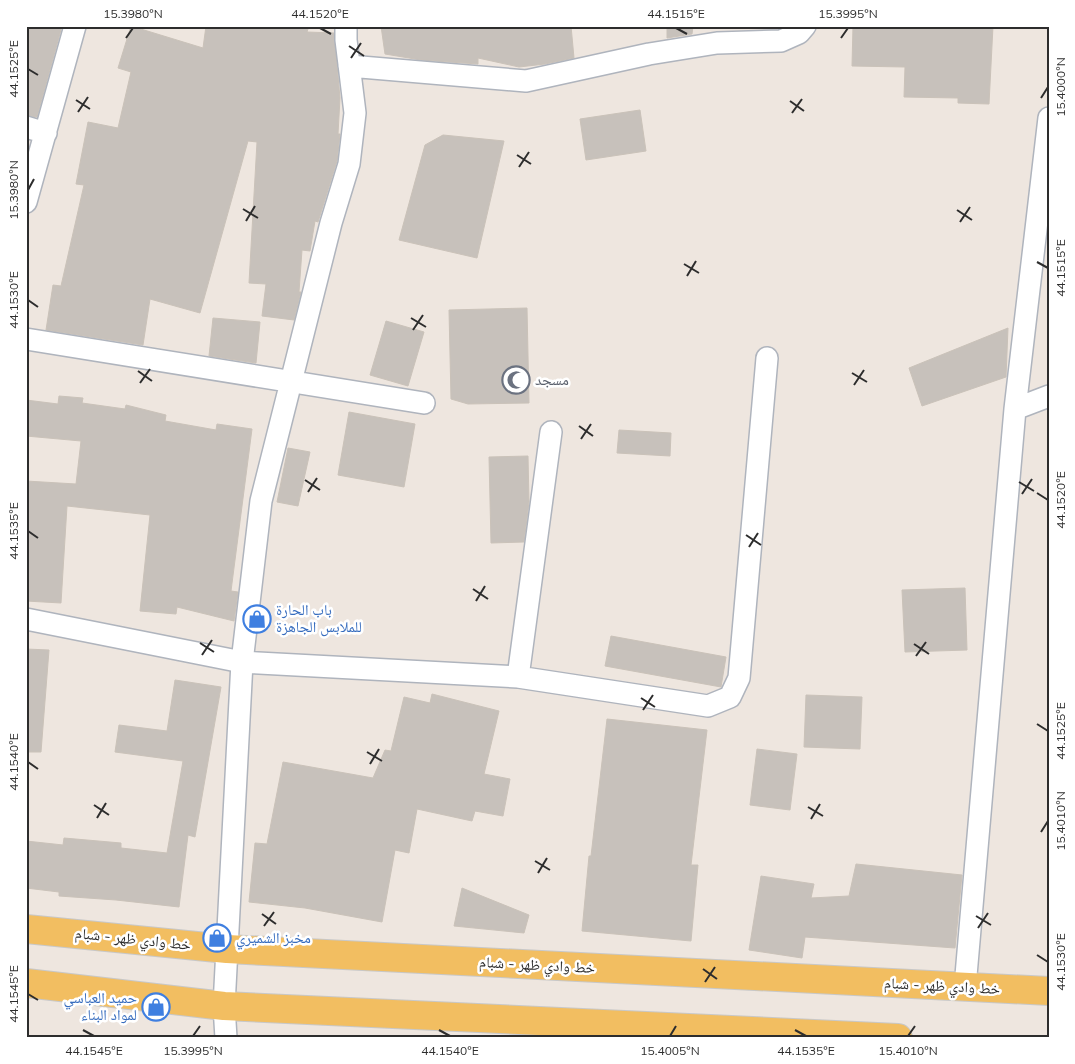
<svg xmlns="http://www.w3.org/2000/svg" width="1075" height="1064" font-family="Mulish,'Noto Naskh Arabic',sans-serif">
	<rect width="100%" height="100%" fill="#eee6df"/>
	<path fill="#c7c1bb" stroke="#cac2b9" d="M26 26H62L37 117 26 115Z
		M131 26 203 48 206 26H309L307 32 334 33 340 98 338 134H340L337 161 318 222 315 221 310 251 302 250 299 292H301L294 320 262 316 266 284 249 283 257 142 248 141 200 313 150 299 143 345 46 330 53 285 61 286 84 185 76 184 88 122 118 128 131 72 118 68Z
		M381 26H571L574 58 545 64 519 67 478 58V64L421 60 385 54Z
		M667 26H693L692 34 667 38Z
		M853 26H993L989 104 958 103V98L904 97 905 67 852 66Z
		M640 110 646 151 586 160 580 119Z
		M443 135 504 141 477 258 399 240 425 145Z
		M527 308 529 403 468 404 451 399 449 310Z
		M213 318 260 322 256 363 209 356Z
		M386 321 424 332 408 386 370 375Z
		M1008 328 1006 377 922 406 909 368Z
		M59 396 83 398 82 403 125 409 126 405 166 415 165 421 216 430 217 424 252 429 231 591 238 592 234 621 177 607 176 614 140 611 150 515 67 506 61 603 26 601V481L76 484 81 441 26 436V400L58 404Z
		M349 412 415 424 404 487 338 475Z
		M619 430 671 433 670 456 617 453Z
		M288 448 310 452 298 506 277 502Z
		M528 456 529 502 524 542 491 543 489 457Z
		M965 588 967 650 905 652 902 590Z
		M611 636 726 657 721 687 605 666Z
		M26 649 49 650 41 752H26Z
		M175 680 221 687 195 837 188 835 179 907 116 900 59 896V892L26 888V841L63 845 64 838 121 843V848L167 853 183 761 115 752 119 725 167 731Z
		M432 694 499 711 484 774 510 779 503 816 475 811 472 821 417 809 409 853 395 850 382 922 305 908 249 902 255 843 267 844 283 762 373 778 385 750 391 751 404 697 430 703Z
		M806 695 862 697 860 749 804 747Z
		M607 719 707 730 691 865H698L691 941 582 931 589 856H591Z
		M757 749 797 754 790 810 750 805Z
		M856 864 962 875 955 948 805 937 802 958 749 950 761 876 814 884 811 898 849 896Z
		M462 888 529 915 524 933 454 926Z"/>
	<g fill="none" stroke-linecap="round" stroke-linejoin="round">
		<g stroke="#afb4bd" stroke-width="24">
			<path id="street" d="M349 66 526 81 649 54 717 43 781 41 799 33 805 26
				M26 127 46 133
				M26 202 75 26
				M26 339 424 403
				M1015 409 1049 396
				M26 619 242 662 518 677 708 706 730 697 739 678 767 358
				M518 677 551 432
				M965 987 1015 409 1049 118
				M226 1038 224 1006 242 662 261 501 331 223 349 164 355 113 346 40V26"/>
		</g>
		<g stroke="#c8c8c8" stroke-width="30">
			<path id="primary" d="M26 929 227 949 1049 991
				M26 983 224 1006 898 1038"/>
		</g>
		<use href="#street" stroke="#fff" stroke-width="21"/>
		<use href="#primary" stroke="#f2be61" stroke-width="28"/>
	</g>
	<path fill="none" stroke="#2d2d2d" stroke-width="2" d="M320 28 331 34M676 28 687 34M126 38 133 28M841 38 848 28M349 46 364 56M351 58 361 43M28 69 38 75M1041 98 1048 87M76 100 90 109M790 101 804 111M78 112 88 97M792 113 802 99M517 155 531 164M519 167 529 152M28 190 34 179M243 209 258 218M957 210 972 220M246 221 255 206M960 222 970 207M1037 262 1048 268M684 264 699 273M687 276 696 261M28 300 38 307M411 318 426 327M413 330 423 315M138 371 152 381M852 373 867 382M140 383 150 369M854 385 864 370M579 426 593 436M581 439 591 424M305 480 320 490M1019 482 1034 491M308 492 317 478M1037 493 1048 500M1022 494 1032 479M28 531 38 538M746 535 761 545M749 547 758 533M473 589 488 599M476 601 485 586M200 643 214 652M914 644 929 654M202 655 212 640M916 656 926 642M641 698 655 707M643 710 653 695M1037 724 1048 731M367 752 382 761M28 762 38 769M370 764 379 749M94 805 109 815M808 807 823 816M97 818 106 803M811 819 820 804M1041 832 1048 821M535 861 550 870M538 873 547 858M262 914 276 924M976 916 991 925M264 926 274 912M978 928 988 913M1037 955 1048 962M703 969 717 979M705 982 715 967M28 994 38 1000M83 1030 94 1036M439 1030 450 1036M795 1030 806 1036M193 1036 200 1026M670 1036 676 1026M908 1036 915 1026"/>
	<defs>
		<g id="mosque-ring" transform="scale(1.4375)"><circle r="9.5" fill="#fff" stroke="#6b7280" stroke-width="1.5"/><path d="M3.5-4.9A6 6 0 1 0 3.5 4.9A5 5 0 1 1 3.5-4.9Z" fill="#6b7280"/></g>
		<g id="shop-ring" transform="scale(1.4375)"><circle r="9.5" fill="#fff" stroke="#3f7fe0" stroke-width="1.5"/><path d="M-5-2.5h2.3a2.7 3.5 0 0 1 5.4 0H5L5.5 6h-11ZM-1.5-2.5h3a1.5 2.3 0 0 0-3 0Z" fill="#3f7fe0"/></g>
	</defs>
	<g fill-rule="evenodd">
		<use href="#mosque-ring" x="516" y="380"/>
		<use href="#shop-ring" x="257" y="619"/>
		<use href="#shop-ring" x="217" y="938"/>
		<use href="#shop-ring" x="156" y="1007"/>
	</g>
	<g text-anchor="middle" stroke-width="5" stroke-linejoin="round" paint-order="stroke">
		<g font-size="15" fill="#5b616d" stroke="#fff" text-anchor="start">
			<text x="535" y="385">مسجد</text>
		</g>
		<g font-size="15" fill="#366cbe" stroke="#fff" text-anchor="start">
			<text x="276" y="615">باب الحارة<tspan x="276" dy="17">للملابس الجاهزة</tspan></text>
			<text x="236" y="943">مخبز الشميري</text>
			<text x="137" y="1003" text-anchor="end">حميد العباسي<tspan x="137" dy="17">لمواد البناء</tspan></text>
		</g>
		<g font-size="15" fill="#2d2d2d" stroke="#fff">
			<text transform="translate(133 939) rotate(6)" y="5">خط وادي ظهر - شبام</text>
			<text transform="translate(537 965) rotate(3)" y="5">خط وادي ظهر - شبام</text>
			<text transform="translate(942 986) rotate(3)" y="5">خط وادي ظهر - شبام</text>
		</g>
	</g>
	<rect width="1075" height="1064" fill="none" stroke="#ffffff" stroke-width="55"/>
	<rect x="28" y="28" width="1020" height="1008" fill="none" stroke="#2d2d2d" stroke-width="2"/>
	<g font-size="12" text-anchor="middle" fill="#2d2d2d">
		<text x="133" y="18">15.3980°N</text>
		<text x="320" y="18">44.1520°E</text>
		<text x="676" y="18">44.1515°E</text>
		<text x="848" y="18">15.3995°N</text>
		<text transform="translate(14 69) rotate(-90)" y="4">44.1525°E</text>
		<text transform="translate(1061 87) rotate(-90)" y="4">15.4000°N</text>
		<text transform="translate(14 190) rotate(-90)" y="4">15.3980°N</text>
		<text transform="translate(1061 268) rotate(-90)" y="4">44.1515°E</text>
		<text transform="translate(14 300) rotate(-90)" y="4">44.1530°E</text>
		<text transform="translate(1061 500) rotate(-90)" y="4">44.1520°E</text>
		<text transform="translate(14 531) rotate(-90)" y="4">44.1535°E</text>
		<text transform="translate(1061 731) rotate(-90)" y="4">44.1525°E</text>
		<text transform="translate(14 762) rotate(-90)" y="4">44.1540°E</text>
		<text transform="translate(1061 821) rotate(-90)" y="4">15.4010°N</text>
		<text transform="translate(1061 962) rotate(-90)" y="4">44.1530°E</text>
		<text transform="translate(14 994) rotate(-90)" y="4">44.1545°E</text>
		<text x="94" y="1055">44.1545°E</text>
		<text x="193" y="1055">15.3995°N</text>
		<text x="450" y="1055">44.1540°E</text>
		<text x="670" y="1055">15.4005°N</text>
		<text x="806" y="1055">44.1535°E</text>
		<text x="908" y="1055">15.4010°N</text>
	</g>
</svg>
